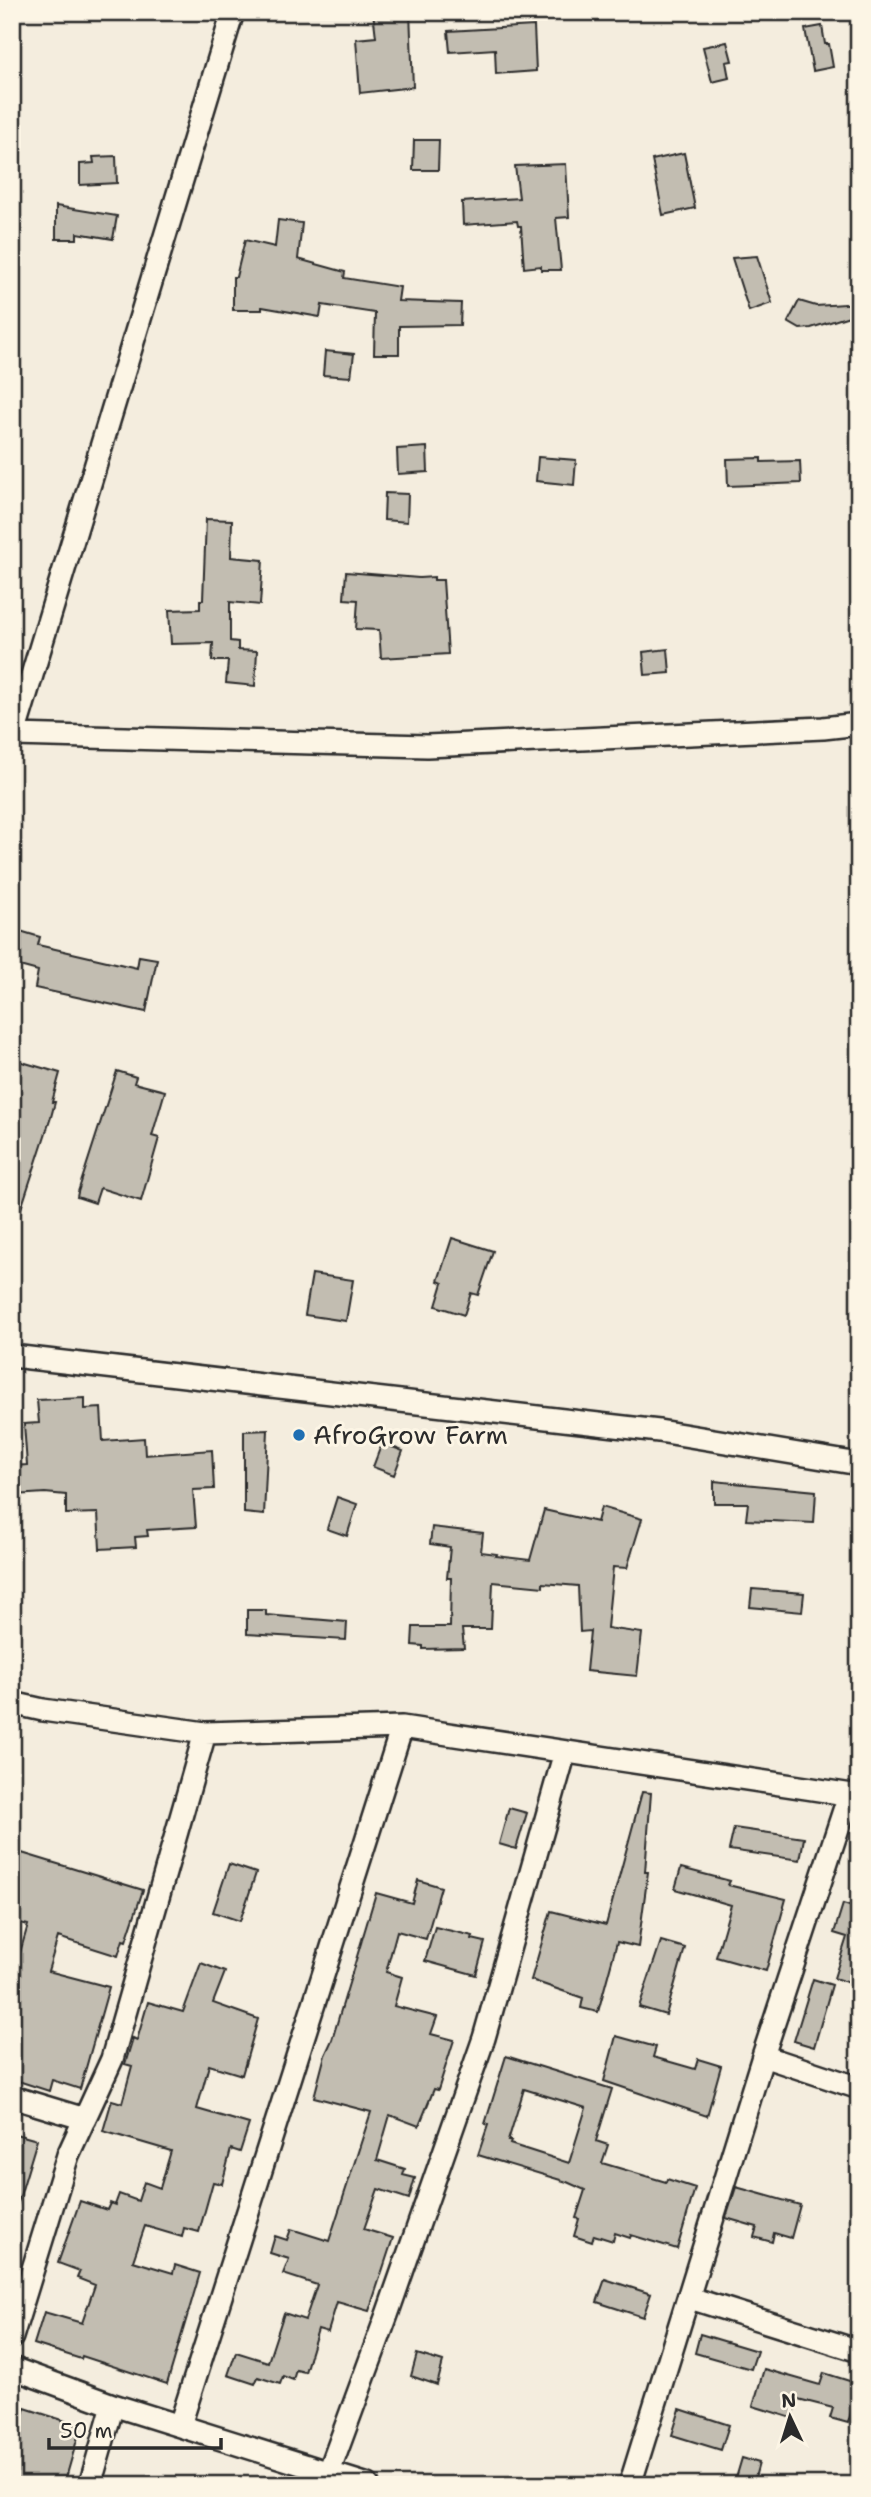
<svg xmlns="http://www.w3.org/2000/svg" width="871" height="2497" font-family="'Shantell Sans',sans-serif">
	<rect width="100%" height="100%" fill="#f4edde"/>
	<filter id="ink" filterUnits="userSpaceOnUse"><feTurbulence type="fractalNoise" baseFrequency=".0143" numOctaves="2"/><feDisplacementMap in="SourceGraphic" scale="14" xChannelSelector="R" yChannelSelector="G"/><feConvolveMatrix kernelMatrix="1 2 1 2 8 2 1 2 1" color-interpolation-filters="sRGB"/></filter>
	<g filter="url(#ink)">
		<path fill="#c2bdb1" stroke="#2b2b2b" stroke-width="2" fill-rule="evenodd" d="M373 12H410L413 87 360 93 356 39 376 37Z
			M534 26 536 71 496 74 495 49 450 52 448 31Z
			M822 26 825 44H829L833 67 813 71 805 29Z
			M727 42 732 61 726 62 729 78 712 82 703 47Z
			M414 140H439L438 170H413Z
			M684 153 695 208 663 215 652 160Z
			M116 156 117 183 80 185V164L94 163 93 157Z
			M566 164 569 217 556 218 561 270H541V266L524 268 521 226H518L517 221 463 225 462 202 519 198 515 166Z
			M56 206 117 216 113 239 77 233V239H56Z
			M278 220 302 223 298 259 345 272 344 278 400 287 398 301 461 303 460 325 399 326V354H374L375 313 322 305 320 317 262 307V310H233V277H236L245 240 275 247Z
			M757 256 772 303 749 311 732 258Z
			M799 301 816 306 859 303V313L811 328 800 329 788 322Z
			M325 351 354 354 351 377 323 375Z
			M427 447 428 472 398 474 397 449Z
			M538 457 576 460 574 485 536 481Z
			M761 458V462L800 461 801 483 728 486 727 459Z
			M385 493 408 494 407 522 384 520Z
			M206 519 232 520 231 557 263 560 260 605 230 602V641L238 642V650L257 651 255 686 226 683 228 661H212L213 643 171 644 169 610 200 609V600H203Z
			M346 572 419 578 434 577V580H443L448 654 381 658 379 630 356 629 358 600 344 599Z
			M668 649 670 673 645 675 643 652Z
			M20 931 40 937 38 945 137 968 139 956 157 959 146 1012 35 988 38 971 12 964Z
			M15 1060 60 1073 52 1102H55L51 1117 16 1224 12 1223V1102L19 1084 12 1082V1070Z
			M117 1071 136 1077 134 1083 165 1091 152 1136 159 1138 141 1201 100 1188 95 1203 77 1197 78 1192Z
			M452 1238 493 1251 478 1295 471 1293 464 1315 436 1306 443 1283 438 1281Z
			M312 1274 353 1280 346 1321 305 1315Z
			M85 1398V1409L101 1408 103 1441 144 1438 145 1455 212 1450 214 1489 193 1490 196 1527 147 1530 148 1536 135 1537 136 1547 100 1549 98 1513 66 1514V1495L45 1493 15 1495 13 1466 27 1465 24 1424 39 1423 37 1400Z
			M268 1430 264 1515 244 1513V1431Z
			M382 1443 403 1451 394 1475 373 1467Z
			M714 1481 816 1491 814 1523 746 1520 748 1503H714Z
			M337 1497 357 1504 347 1536 327 1529Z
			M601 1507 642 1519 627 1568 613 1567 607 1628 642 1633 637 1676 586 1671 590 1631 580 1632 578 1586 543 1583V1587L493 1582 491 1629H462L464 1648 423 1649V1646L412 1645 413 1627H450L451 1578H447L450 1547 430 1544 432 1527 483 1533 481 1552 497 1554 496 1556 530 1560 544 1510 597 1522Z
			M752 1589 804 1593 802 1612 750 1607Z
			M247 1610H266V1615L347 1622 346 1640 247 1634Z
			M642 1792 651 1793 645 1872H648L638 1947 617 1942 598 2012 581 2008 583 1998 531 1980 551 1911 606 1925Z
			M509 1808 527 1813 516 1849 499 1844Z
			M734 1828 804 1838 800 1860 729 1850Z
			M12 1850 143 1890 126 1941 123 1940 118 1956 58 1937 48 1971 109 1987 80 2089 52 2080 49 2091 12 2079V1965L16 1966 28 1925 12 1921Z
			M229 1864 256 1873 240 1921 213 1912Z
			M681 1868 730 1881 728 1885 786 1899 766 1971 716 1957 731 1905 675 1889Z
			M418 1880 441 1887 426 1939 397 1931 386 1972 402 1977 394 2006 437 2017 431 2034 454 2040 438 2090 434 2089 419 2126 390 2115 377 2160 405 2169 403 2175 415 2178 409 2199 378 2189 364 2229 393 2238 369 2311 337 2302 328 2332 318 2329 305 2372 296 2370 293 2380 283 2376 280 2384 258 2377 255 2384 228 2375 236 2352 268 2362 284 2313 305 2320 317 2285 283 2274 289 2259 270 2253 275 2236 287 2240 291 2229 329 2241 371 2112 314 2097 325 2055 332 2040 376 1893 412 1903Z
			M843 1904 859 1909V1986L834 1978 847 1937 834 1933Z
			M435 1927 473 1936 472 1939 485 1942 476 1975 425 1961Z
			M661 1941 685 1948 666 2015 639 2007Z
			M201 1963 225 1972 213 2003 258 2019 242 2075 209 2065 197 2109 249 2124 240 2152 231 2149 222 2184 213 2182 199 2232 184 2228 182 2237 145 2226 133 2261 173 2273 175 2265 200 2273 167 2384 82 2356 81 2359 34 2344 44 2312 82 2323 95 2285 77 2278 80 2271 58 2263 80 2201 107 2210 110 2203 115 2205 119 2194 138 2201 144 2182 160 2188 171 2151 103 2131 112 2100 122 2103 132 2066 125 2064 133 2038 137 2040 148 2002 183 2012Z
			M813 1979 832 1985 814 2047 794 2041Z
			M616 2036 656 2047 653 2057 695 2069 698 2059 721 2066 707 2116 604 2081Z
			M506 2056 612 2089 596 2141 608 2145 602 2163 666 2182 667 2179 695 2188 677 2249 631 2235 630 2238 615 2233 613 2241 594 2235 592 2242 574 2236 579 2219 576 2218 585 2190 567 2182 478 2155 488 2125 485 2124ZM524 2089 586 2108 569 2163 510 2144 511 2141H508Z
			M12 2133 37 2140 17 2206 12 2205Z
			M736 2187 800 2205 791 2238 774 2233 772 2242 754 2237 757 2227 726 2218Z
			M605 2279 651 2294 643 2317 597 2302Z
			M700 2334 757 2351 751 2369 695 2353Z
			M417 2354 443 2362 437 2385 411 2376Z
			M764 2369 820 2385 824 2373 859 2384 848 2423 830 2418 833 2408 798 2399 792 2418 753 2406Z
			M25 2408 81 2426 64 2485H12V2447Z
			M680 2409 729 2425 721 2450 672 2435Z
			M742 2458 759 2463 753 2485H734Z"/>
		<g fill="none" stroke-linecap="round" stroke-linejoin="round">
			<g stroke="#2b2b2b" stroke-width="26">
				<path id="minor" d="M14 735 427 746 823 728 859 724
					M12 741 233 12
					M12 1356 659 1431 859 1464
					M12 1703 43 1710 205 1733 402 1727 859 1796
					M763 2056 859 2088
					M12 2097 85 2119
					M690 2298 859 2351
					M12 2337 68 2155 112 2059 205 1733
					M12 2368 113 2405 368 2485
					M180 2425 402 1727
					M329 2472 388 2312 484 2038 565 1752
					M90 2485 113 2405
					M630 2485 763 2056 849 1795"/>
			</g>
			<use href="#minor" stroke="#fcf5e5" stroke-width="21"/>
		</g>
	</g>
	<circle fill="#1f6fb2" stroke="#fcf5e5" stroke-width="2.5" cx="299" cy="1435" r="7"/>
	<g text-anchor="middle" stroke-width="6" stroke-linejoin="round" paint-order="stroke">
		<g font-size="26" fill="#2b2b2b" stroke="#fcf5e5" text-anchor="start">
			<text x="313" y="1444">AfroGrow Farm</text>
		</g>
	</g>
	<rect width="871" height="2497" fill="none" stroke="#fcf5e5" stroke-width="42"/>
	<rect x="21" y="21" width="829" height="2455" fill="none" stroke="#2b2b2b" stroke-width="2.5" filter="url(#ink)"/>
	<g transform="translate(790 2417) rotate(356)" stroke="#fcf5e5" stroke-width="5" paint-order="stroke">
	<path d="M0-5L12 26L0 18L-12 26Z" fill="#2b2b2b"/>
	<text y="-10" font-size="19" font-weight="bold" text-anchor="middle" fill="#2b2b2b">N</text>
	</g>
	<path d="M49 2438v10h172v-10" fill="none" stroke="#2b2b2b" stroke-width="3.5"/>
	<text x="60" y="2438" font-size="21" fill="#2b2b2b" stroke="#fcf5e5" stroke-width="5" paint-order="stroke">50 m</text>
</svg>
